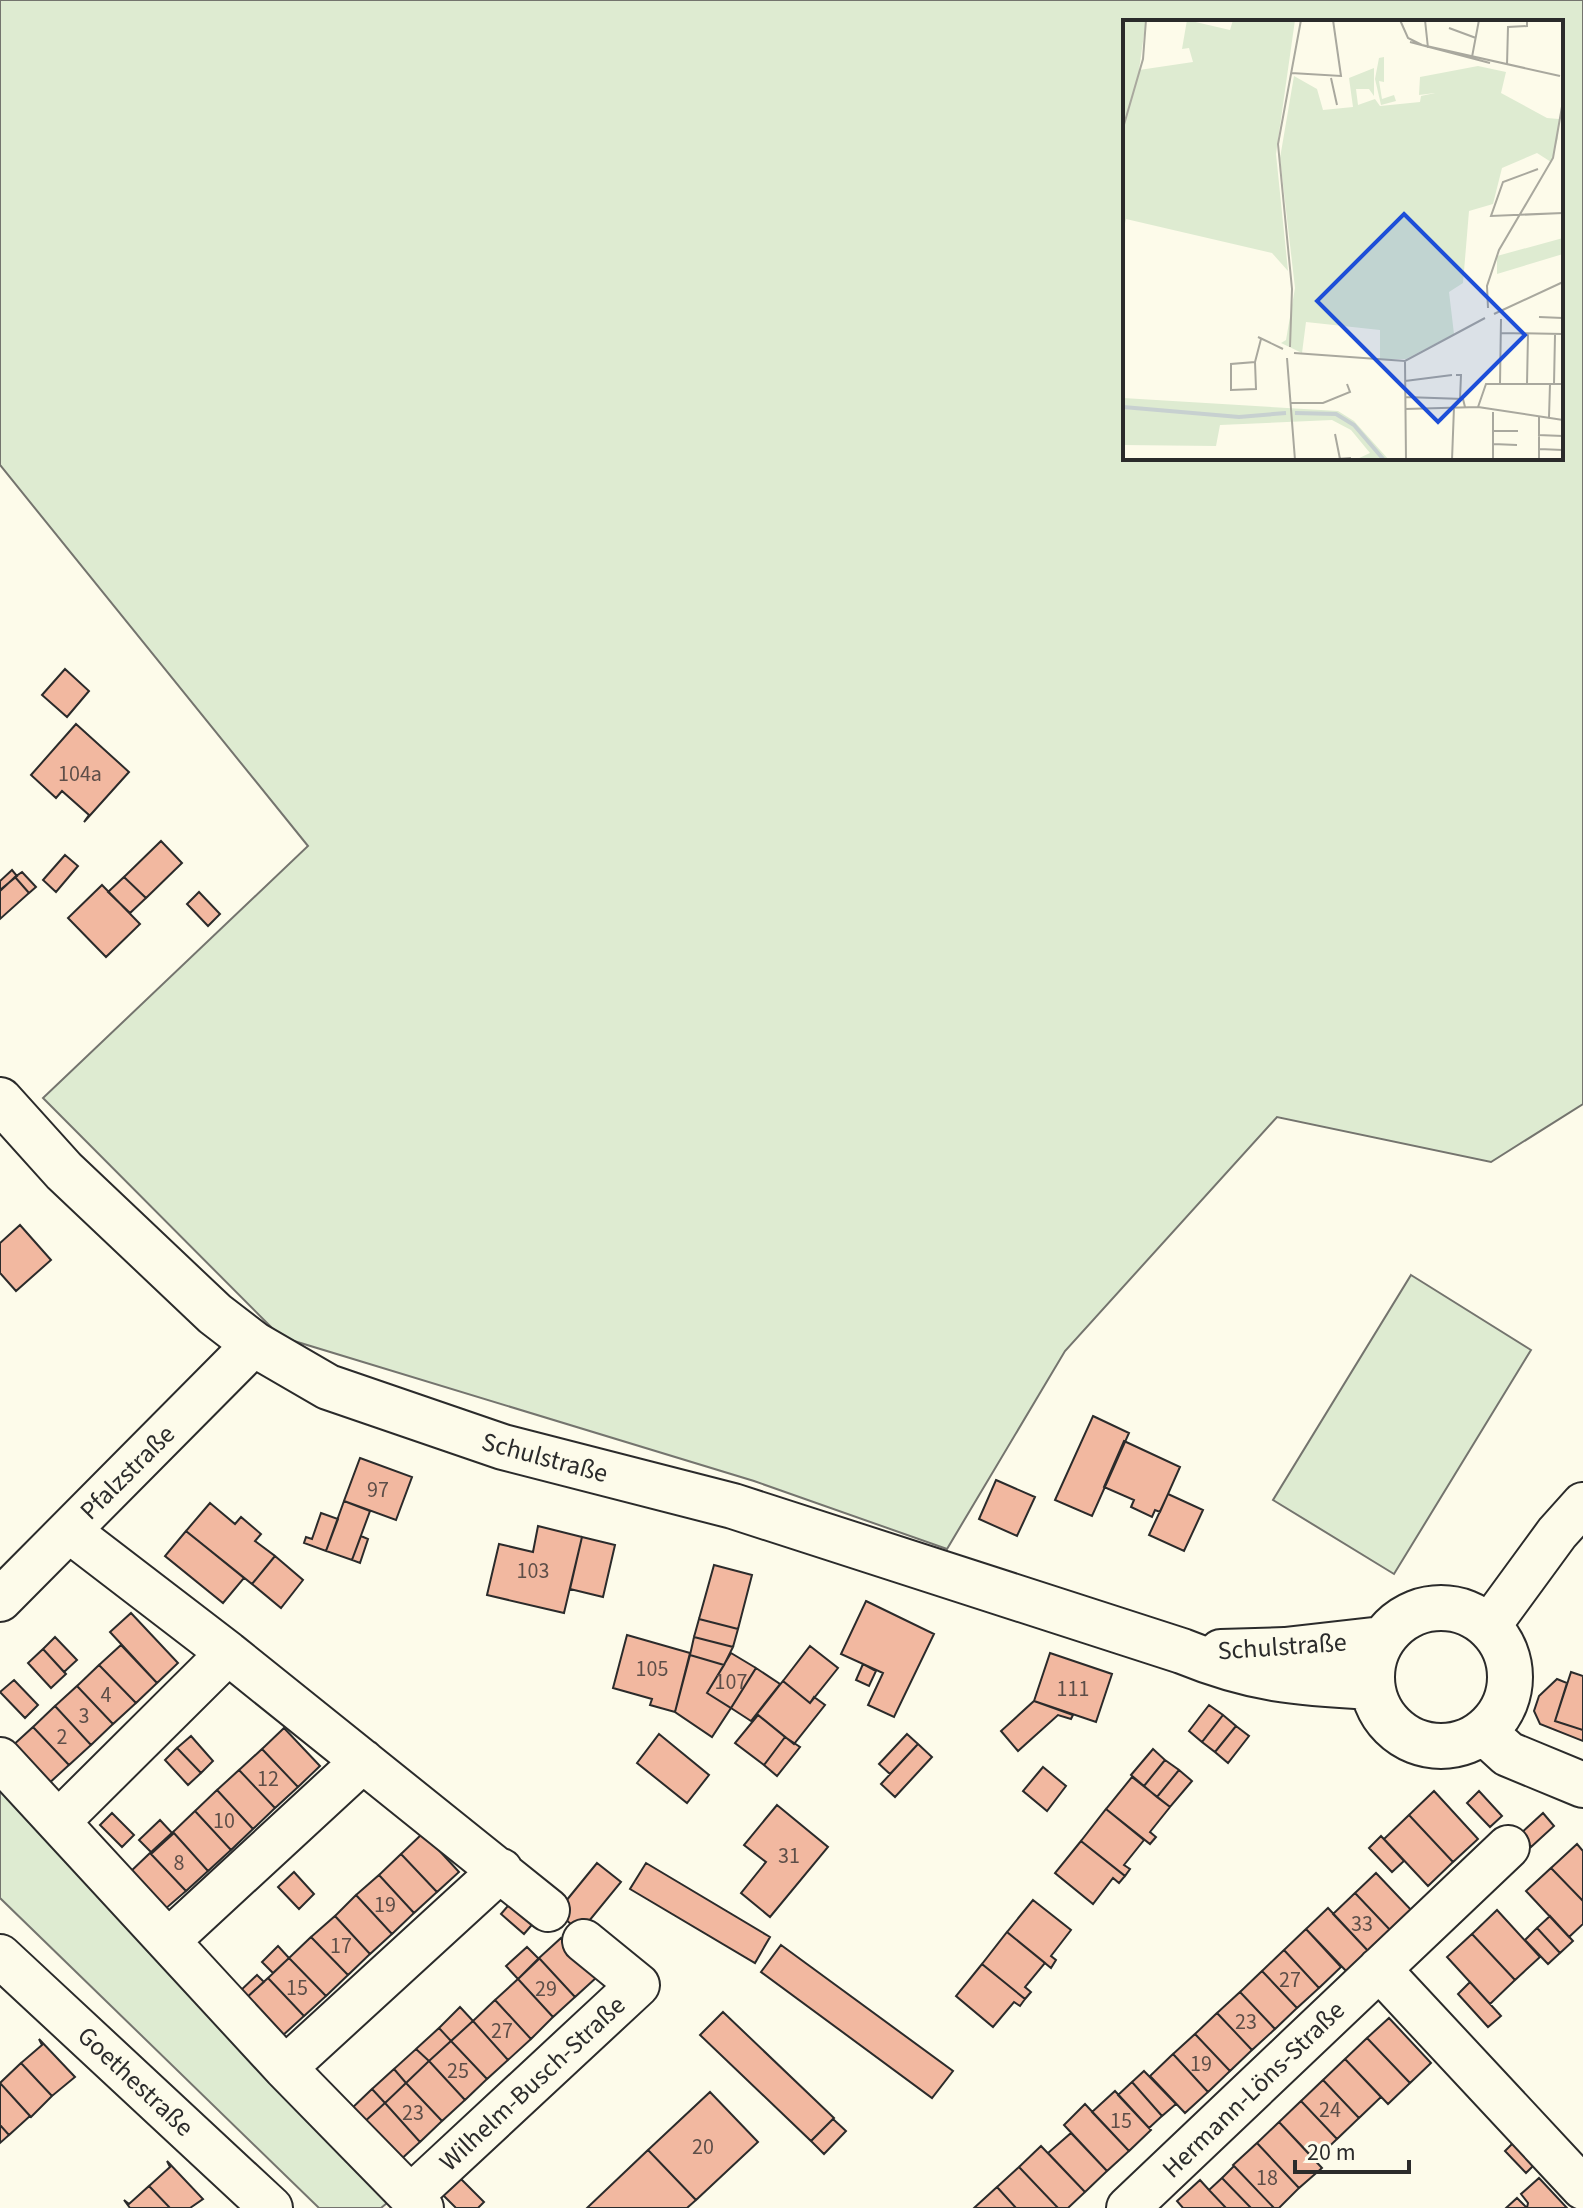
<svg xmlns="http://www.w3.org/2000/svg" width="1583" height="2208" font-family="'Source Sans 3',sans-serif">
	<rect width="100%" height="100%" fill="#fdfbea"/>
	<path fill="#deebd1" stroke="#74746e" stroke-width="2" fill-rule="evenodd" d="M0 0H1583V1104L1491 1162 1277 1117 1065 1351 947 1549 754 1481 281 1337 43 1098 308 846 0 465ZM1125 22H1561V458H1125Z
		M1411 1275 1531 1350 1394 1574 1273 1500Z
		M0 1781 393 2198 381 2208H319L0 1898Z"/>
	<path fill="#f2b8a0" stroke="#2b2b2b" stroke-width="2" d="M65 669 89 691 67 717 42 695Z
		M76 724 129 772 84 822 89 815 62 791 56 798 31 775Z
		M161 841 182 863 146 898 124 877Z
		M65 855 78 866 56 892 43 880Z
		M12 870 17 876 0 890V881Z
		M22 872 36 887 29 893 15 877Z
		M15 877 29 893 0 919V891Z
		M124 877 146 898 130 913 108 892Z
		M102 885 140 924 106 957 68 918Z
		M199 892 220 914 208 926 187 904Z
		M20 1225 51 1260 16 1291 0 1273V1243Z
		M1093 1416 1129 1433 1092 1516 1055 1500Z
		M1124 1441 1180 1467 1160 1512 1155 1510 1152 1517 1131 1507 1134 1500 1104 1487Z
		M360 1458 412 1477 396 1520 344 1501Z
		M996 1480 1035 1497 1017 1536 979 1519Z
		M1168 1494 1203 1510 1184 1551 1149 1535Z
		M344 1501 370 1511 352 1560 326 1551Z
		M210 1503 235 1524 241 1517 261 1534 255 1541 275 1556 252 1584 186 1531Z
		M321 1513 338 1519 326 1551 304 1543 306 1537 312 1539Z
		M538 1526 582 1537 564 1613 487 1595 499 1544 533 1552Z
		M186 1531 244 1578 223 1603 165 1556Z
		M361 1536 368 1539 360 1563 352 1560Z
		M582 1537 615 1545 603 1597 570 1589Z
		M275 1556 303 1580 281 1608 252 1584Z
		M714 1565 752 1575 738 1629 699 1619Z
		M866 1601 934 1634 894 1717 868 1705 883 1673 841 1654Z
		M131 1613 178 1663 157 1683 110 1632Z
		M699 1619 738 1629 733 1647 694 1637Z
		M627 1635 690 1653 675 1712 650 1705 652 1699 613 1688Z
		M55 1637 77 1660 64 1672 43 1649Z
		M694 1637 733 1647 724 1665 690 1655Z
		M121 1645 157 1683 136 1703 99 1665Z
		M810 1646 838 1668 810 1703 783 1681Z
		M43 1649 66 1674 51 1688 28 1663Z
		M731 1653 756 1668 731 1708 707 1693Z
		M1050 1653 1112 1674 1096 1722 1034 1701Z
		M690 1655 724 1665 707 1693 731 1708 712 1737 675 1712Z
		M863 1664 876 1671 869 1686 856 1680Z
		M99 1665 136 1703 113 1724 77 1686Z
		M756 1668 780 1684 751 1721 731 1708Z
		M1571 1672 1583 1676V1730L1555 1721Z
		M1557 1679 1567 1683 1555 1721 1583 1730V1741L1540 1724 1534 1711 1539 1696Z
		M14 1680 38 1705 25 1718 0 1692Z
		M783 1681 810 1703 814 1697 825 1705 794 1744 757 1714Z
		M77 1686 113 1724 91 1745 55 1706Z
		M1034 1701 1073 1715 1071 1719 1058 1715 1018 1751 1001 1731Z
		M1209 1705 1223 1715 1202 1742 1189 1731Z
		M55 1706 91 1745 69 1765 33 1727Z
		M758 1715 785 1737 764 1765 735 1743Z
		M1223 1715 1236 1726 1215 1752 1202 1742Z
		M1236 1726 1249 1736 1228 1763 1215 1752Z
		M33 1727 69 1765 46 1786 10 1748Z
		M284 1728 320 1766 298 1787 262 1749Z
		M659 1734 709 1775 687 1803 637 1763Z
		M907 1734 918 1744 890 1774 879 1764Z
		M191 1736 213 1761 201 1773 177 1748Z
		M785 1737 800 1747 777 1776 764 1765Z
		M918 1744 932 1757 895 1797 881 1784Z
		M177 1748 201 1773 188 1785 165 1760Z
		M262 1749 298 1787 275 1808 239 1770Z
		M1153 1749 1165 1760 1144 1786 1131 1775Z
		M1165 1760 1179 1770 1157 1797 1144 1786Z
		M1043 1767 1066 1786 1047 1811 1023 1791Z
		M239 1770 275 1808 253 1829 217 1790Z
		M1179 1770 1192 1781 1170 1807 1157 1797Z
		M1132 1777 1170 1807 1150 1832 1156 1837 1150 1844 1106 1809Z
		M217 1790 253 1829 231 1850 195 1811Z
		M1434 1791 1478 1839 1453 1862 1409 1815Z
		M1479 1791 1502 1816 1490 1827 1467 1803Z
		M777 1805 828 1847 770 1917 741 1893 766 1862 744 1845Z
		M1106 1809 1144 1840 1124 1865 1130 1869 1125 1876 1081 1841Z
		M195 1811 231 1850 208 1871 173 1832Z
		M112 1813 134 1835 122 1847 100 1825Z
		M1543 1813 1554 1826 1531 1847 1520 1834Z
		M1409 1815 1453 1862 1428 1886 1384 1839Z
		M160 1820 173 1834 152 1853 139 1840Z
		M173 1832 208 1871 186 1891 150 1853Z
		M423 1833 459 1872 437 1892 401 1854Z
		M1381 1836 1404 1861 1392 1872 1369 1848Z
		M1081 1841 1125 1876 1119 1883 1113 1878 1093 1904 1055 1873Z
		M1577 1844 1583 1851V1901L1551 1868Z
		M150 1853 186 1891 164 1910 128 1874Z
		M401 1854 437 1892 414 1913 379 1875Z
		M597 1863 621 1882 580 1932 557 1912Z
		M646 1863 770 1937 755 1963 630 1889Z
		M1551 1868 1583 1901V1924L1569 1937 1526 1891Z
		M294 1872 314 1894 299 1909 278 1887Z
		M1376 1873 1413 1912 1392 1932 1355 1893Z
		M379 1875 414 1913 392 1934 356 1895Z
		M1355 1893 1392 1932 1370 1953 1333 1914Z
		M356 1895 392 1934 370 1954 335 1916Z
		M513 1900 536 1920 524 1934 501 1914Z
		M1033 1900 1071 1930 1051 1956 1056 1960 1051 1968 1007 1932Z
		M1328 1908 1370 1953 1348 1973 1306 1929Z
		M1497 1910 1540 1957 1515 1980 1472 1934Z
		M335 1916 370 1954 348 1975 311 1937Z
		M1550 1916 1573 1941 1560 1953 1537 1928Z
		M1537 1928 1560 1953 1548 1964 1525 1940Z
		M1306 1929 1341 1967 1319 1988 1284 1950Z
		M1007 1932 1045 1963 1025 1987 1031 1992 1025 1999 982 1964Z
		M1472 1934 1515 1980 1490 2004 1447 1957Z
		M311 1937 348 1975 326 1996 289 1958Z
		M561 1938 597 1977 575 1997 539 1958Z
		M781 1945 953 2071 932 2098 761 1972Z
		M278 1946 289 1958 273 1973 262 1962Z
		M527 1947 539 1959 518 1979 506 1966Z
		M1284 1950 1319 1988 1297 2008 1262 1971Z
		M289 1958 326 1996 304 2016 268 1978Z
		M539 1958 575 1997 553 2017 518 1979Z
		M982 1964 1025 1999 1020 2006 1014 2002 993 2027 956 1996Z
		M1262 1971 1297 2008 1275 2029 1240 1992Z
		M257 1975 264 1982 245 1999 239 1992Z
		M268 1978 304 2016 281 2037 245 1999Z
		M518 1979 553 2017 531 2039 495 2000Z
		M1470 1982 1501 2016 1488 2027 1458 1994Z
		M1240 1992 1275 2029 1252 2050 1217 2013Z
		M495 2000 531 2039 508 2060 473 2021Z
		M460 2007 473 2021 451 2041 439 2028Z
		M723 2012 834 2118 811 2141 700 2035Z
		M1217 2013 1252 2050 1230 2071 1195 2034Z
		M1389 2018 1431 2063 1410 2083 1367 2038Z
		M473 2021 508 2060 487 2079 451 2041Z
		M439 2028 451 2041 429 2061 416 2049Z
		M1195 2034 1230 2071 1208 2092 1173 2054Z
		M1367 2038 1410 2083 1388 2104 1345 2059Z
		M39 2039 75 2077 52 2096 21 2063 42 2045Z
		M451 2041 487 2079 465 2100 429 2061Z
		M416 2049 429 2061 406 2083 394 2069Z
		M1173 2054 1208 2092 1185 2113 1150 2076Z
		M1345 2059 1381 2097 1359 2118 1323 2080Z
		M429 2061 465 2100 442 2121 406 2083Z
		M21 2063 52 2096 31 2117 0 2083Z
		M394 2069 406 2083 385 2103 372 2089Z
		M1144 2071 1176 2104 1162 2116 1132 2082Z
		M1323 2080 1359 2118 1337 2139 1301 2101Z
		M1132 2082 1162 2116 1149 2128 1118 2095Z
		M0 2083 30 2116 9 2135 0 2125Z
		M406 2083 442 2121 420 2142 385 2103Z
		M372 2089 385 2103 362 2124 350 2110Z
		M1115 2091 1151 2130 1129 2151 1092 2112Z
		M710 2092 758 2142 696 2200 648 2150Z
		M1301 2101 1337 2139 1315 2160 1279 2122Z
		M385 2103 420 2142 398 2162 362 2124Z
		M1085 2104 1129 2151 1107 2171 1064 2125Z
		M833 2119 846 2131 824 2154 811 2141Z
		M1279 2122 1322 2168 1299 2188 1257 2143Z
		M0 2125 9 2135 0 2143Z
		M1071 2133 1107 2171 1085 2192 1048 2153Z
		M1516 2140 1537 2162 1526 2173 1505 2151Z
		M1257 2143 1299 2188 1279 2208H1274L1233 2165Z
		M1041 2146 1085 2192 1068 2208H1058L1019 2167Z
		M648 2150 696 2200 687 2208H587Z
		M167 2161 203 2199 190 2208H170L149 2186 170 2167Z
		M1234 2166 1274 2208H1251L1222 2178Z
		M1019 2167 1058 2208H1016L997 2187Z
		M1222 2178 1251 2208H1226L1209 2190Z
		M1539 2178 1567 2208H1527L1528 2203 1521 2194Z
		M461 2179 484 2202 478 2208H456L443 2195Z
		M1200 2180 1209 2190 1226 2208H1183L1177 2201Z
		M149 2186 170 2208H130L124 2200 129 2204Z
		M997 2187 1016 2208H974Z
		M1517 2198 1527 2208H1506Z"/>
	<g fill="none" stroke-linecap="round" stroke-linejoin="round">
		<g stroke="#2b2b2b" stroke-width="46">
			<path id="minor" d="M69 1531 228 1653 548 1910
				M0 1600 254 1344
				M1489 1626 1557 1533 1583 1504
				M0 1759 285 2068 422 2208
				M58 1822 228 1653
				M168 1941 363 1761
				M0 1956 271 2208
				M1379 1969 1583 2188
				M285 2068 501 1870
				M411 2196 638 1985 584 1941
				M1128 2208 1508 1847"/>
		</g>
		<g stroke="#2b2b2b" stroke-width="48">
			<path id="major" d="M0 1100 64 1171 215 1314 254 1344 328 1387 503 1447 733 1506 1182 1651C1253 1680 1296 1683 1372 1687
				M1372 1677a69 69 0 1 1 138 0a69 69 0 1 1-138 0Z
				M1221 1652 1285 1650 1382 1639
				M1484 1732 1508 1754 1583 1785"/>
		</g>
		<use href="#minor" stroke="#fdfbea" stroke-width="42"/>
		<use href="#major" stroke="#fdfbea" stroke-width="44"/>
	</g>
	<g text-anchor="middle" stroke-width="6" stroke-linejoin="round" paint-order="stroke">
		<g font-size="22" fill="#5d4e48">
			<text x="80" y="781">104a</text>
			<text x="378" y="1497">97</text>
			<text x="533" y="1578">103</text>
			<text x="652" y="1676">105</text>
			<text x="731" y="1689">107</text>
			<text x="1073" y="1696">111</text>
			<text x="106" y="1702">4</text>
			<text x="84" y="1723">3</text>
			<text x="62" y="1744">2</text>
			<text x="268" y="1786">12</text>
			<text x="224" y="1828">10</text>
			<text x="789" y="1863">31</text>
			<text x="179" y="1870">8</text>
			<text x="385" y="1912">19</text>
			<text x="1362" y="1931">33</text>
			<text x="341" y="1953">17</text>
			<text x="1290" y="1987">27</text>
			<text x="297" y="1995">15</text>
			<text x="546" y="1996">29</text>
			<text x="1246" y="2029">23</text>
			<text x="502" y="2038">27</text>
			<text x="1201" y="2071">19</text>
			<text x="458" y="2078">25</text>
			<text x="1330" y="2117">24</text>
			<text x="413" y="2120">23</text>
			<text x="1121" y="2128">15</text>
			<text x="703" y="2154">20</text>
			<text x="1267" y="2185">18</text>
		</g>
		<g font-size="26" fill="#2b2b2b" stroke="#fdfbea">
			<text transform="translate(545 1457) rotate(15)" y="9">Schulstraße</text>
			<text transform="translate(127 1472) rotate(-45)" y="9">Pfalzstraße</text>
			<text transform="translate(1282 1646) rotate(-4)" y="9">Schulstraße</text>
			<text transform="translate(136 2081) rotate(43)" y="9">Goethestraße</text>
			<text transform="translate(532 2083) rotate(-43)" y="9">Wilhelm-Busch-Straße</text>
			<text transform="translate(1253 2089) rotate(-44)" y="9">Hermann-Löns-Straße</text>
		</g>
	</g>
	<g transform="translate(1123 20)">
		<rect width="440" height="440" fill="#fdfbea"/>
		<path d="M0 0H23L16 50 70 42 66 28 59 29 64 0 107 10 110 0H172L153 134 165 251 149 233 3 199 0 212ZM261 37V62L256 61 259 79 271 75 273 81 258 85 252 59 256 38ZM355 46 383 52 378 73 424 98 436 99 435 118 428 142 414 133 379 148 370 184 346 191 340 263 326 272 331 314 283 339H257V310L183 302 179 333 158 323 163 320 172 268 157 138 171 56 194 69 200 90 230 87 226 58 251 48V76L246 69H233L235 85 252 79 257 86 297 82 298 76 312 73 296 75 297 57ZM440 218V234L374 254V236ZM0 378 215 391 231 401 266 440H232L247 433 228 410 209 400 97 405 93 426 0 425Z" fill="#deebd1"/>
		<path fill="none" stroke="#c7d0d0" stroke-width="4" d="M0 387 116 397 163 393M172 393 213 394 231 405 261 440"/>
		<path fill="none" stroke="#a9a89e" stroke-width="2" d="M277 0 285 18 299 25 437 56M302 0 305 28M326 8 353 18M287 22 367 43M349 37 356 0M384 45 385 7 404 6V0M168 53 218 56 210 0M208 58 214 85M0 108 20 39 23 0M415 149 380 162 368 196 440 193M365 288 364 266 376 230 430 138 440 81M371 294 440 262M416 297 440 298M378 313 440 314M135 317 160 329M167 327 169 269 155 124 178 0M171 333 282 341 362 298M164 338 172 440M132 342 133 369 108 370V344L132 342 138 319M282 342 283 440M333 355H338L337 379M282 361 329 355M377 364 378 299M404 364 405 314M431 364 432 315M282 377 340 379 342 387M167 383H200L227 372 224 364M355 387 440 400M282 389 355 387 363 364H440M370 392V440M426 397 427 364M370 411H395M212 414 217 439M415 415 440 416M370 424 394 425M416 429 440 430M152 440H193M201 440 228 438M329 440 331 387M416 440V397"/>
		<path fill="#1d4ed8" fill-opacity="0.15" stroke="#1d4ed8" stroke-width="4" d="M281 194 402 315 315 402 194 281Z"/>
		<rect width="440" height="440" fill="none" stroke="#2b2b2b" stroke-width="4"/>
	</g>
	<path d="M1295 2160v12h114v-12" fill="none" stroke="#2b2b2b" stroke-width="4"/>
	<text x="1307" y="2160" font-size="24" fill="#2b2b2b" stroke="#fdfbea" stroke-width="6" paint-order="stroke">20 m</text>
</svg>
